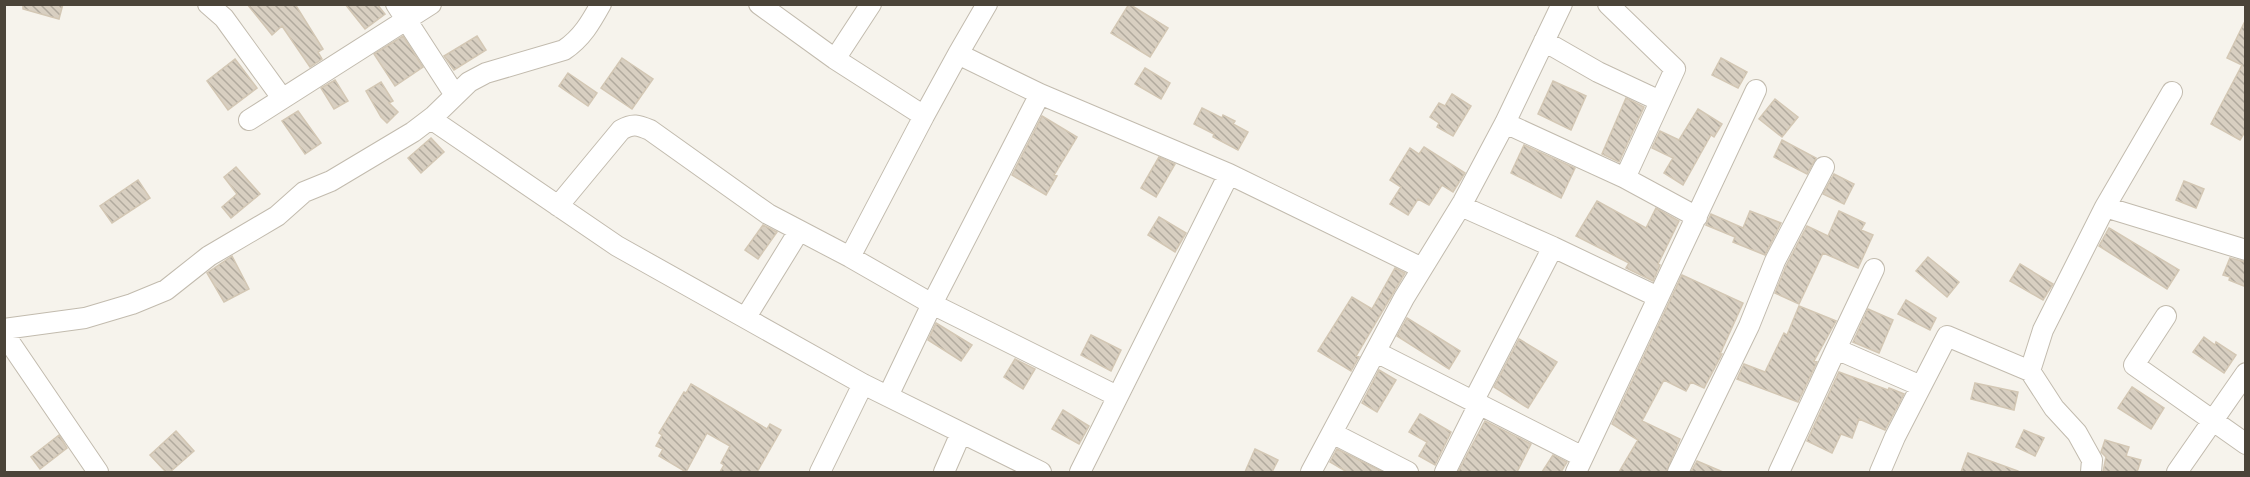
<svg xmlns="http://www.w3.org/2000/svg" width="2250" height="477" font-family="'Exo 2',sans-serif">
	<defs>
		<pattern id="building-back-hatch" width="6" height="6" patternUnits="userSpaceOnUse" patternTransform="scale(1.5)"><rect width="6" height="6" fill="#d8cfc1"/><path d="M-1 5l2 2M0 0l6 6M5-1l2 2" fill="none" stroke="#b1aa9e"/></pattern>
	</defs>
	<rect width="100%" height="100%" fill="#f6f3ec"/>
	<path fill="url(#building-back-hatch)" stroke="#d3c7b4" stroke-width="1.5" d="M23 4H63L59 19 23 9Z
		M247 4H295L323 49 318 52 322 59 310 67 282 26 272 35Z
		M345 4H377L385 14 365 29Z
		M1129 4 1168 28 1150 57 1111 33Z
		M2246 19V130L2240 140 2211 124 2242 65 2227 58Z
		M403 36 423 67 395 86 374 54Z
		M477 36 486 50 454 70 444 56Z
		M622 58 653 79 632 109 601 88Z
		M1721 58 1747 72 1738 88 1712 75Z
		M235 59 257 88 228 110 207 81Z
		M1145 68 1170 83 1161 99 1135 84Z
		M568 73 597 93 588 106 559 86Z
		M335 80 348 101 334 109 321 88Z
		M1553 81 1586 96 1571 130 1538 114Z
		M381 82 393 101 389 103 398 112 387 123 381 117 366 91Z
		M1452 94 1471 106 1453 136 1437 127 1439 123 1430 117 1439 103 1445 106Z
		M1626 98 1644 107 1619 162 1602 154Z
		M1775 99 1798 117 1782 137 1759 119Z
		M1202 108 1222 118 1223 115 1235 121 1233 124 1248 132 1238 150 1213 137 1214 134 1194 124Z
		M1698 109 1722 124 1714 137 1711 135 1683 185 1664 173 1673 158 1652 148 1660 131 1679 140Z
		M298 111 321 143 305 154 282 121Z
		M1042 116 1077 137 1054 175 1057 176 1046 195 1012 175Z
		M431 138 444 152 421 173 408 158Z
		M1782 140 1816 158 1807 174 1774 157Z
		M1524 145 1575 168 1561 198 1511 173Z
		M1424 147 1465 173 1453 192 1442 185 1429 205 1418 199 1408 215 1390 204 1401 187 1390 180 1410 148 1419 154Z
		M1159 157 1175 164 1156 197 1141 188Z
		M236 167 260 194 231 218 222 207 237 194 224 177Z
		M1834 174 1854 184 1844 204 1823 194Z
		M138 180 150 198 112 223 100 206Z
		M2184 181 2204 189 2196 208 2176 200Z
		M1597 201 1646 228 1656 208 1679 221 1658 264 1660 265 1653 281 1626 268 1629 263 1576 236Z
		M1750 211 1781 223 1765 255 1733 242 1735 237 1706 225 1711 214 1743 228Z
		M1839 211 1865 223 1861 230 1873 235 1858 268 1823 253 1799 304 1775 293 1786 266 1807 226 1828 236Z
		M1159 217 1186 233 1175 252 1148 235Z
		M763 225 777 232 758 259 745 250Z
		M2109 228 2179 270 2167 289 2099 246Z
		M232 256 249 289 224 302 207 273Z
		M1928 257 1959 282 1947 297 1916 271Z
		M2230 258 2246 262V287L2229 280 2230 277 2223 275Z
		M2020 264 2053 284 2043 300 2010 281Z
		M1395 268 1405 273 1356 356 1359 357 1351 371 1318 351 1352 297 1372 309Z
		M1682 275 1743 303 1720 354H1722L1704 388 1691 382 1686 391 1664 380 1642 421 1680 439 1666 472H1619L1638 440 1612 424Z
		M1906 300 1936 318 1930 330 1898 314Z
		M1799 306 1836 321 1814 361 1817 362 1798 402 1737 379 1744 364 1765 372 1784 333 1787 335Z
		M1868 309 1893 320 1879 353 1853 342Z
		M1407 318 1460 351 1449 369 1397 336Z
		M936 323 972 345 961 361 928 340Z
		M1091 335 1121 350 1111 371 1081 355Z
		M2204 337 2215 345 2216 342 2236 355 2224 373 2193 352Z
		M1519 339 1557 362 1528 408 1494 387Z
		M1015 359 1035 369 1023 389 1004 377Z
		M1379 370 1396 380 1377 412 1362 403Z
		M1839 372 1888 390 1889 388 1904 394 1885 430 1859 419 1852 438 1841 434 1832 453 1807 441Z
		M1975 383 2018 392 2014 410 1971 399Z
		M691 384 767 429 770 424 781 430 757 472H720L724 465 721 463 730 446 707 433 686 472 659 456 663 449 656 446 662 435 659 433 684 392 686 393Z
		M2132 387 2164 408 2151 429 2118 408Z
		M1063 410 1089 426 1079 444 1052 429Z
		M1420 414 1451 432 1435 465 1419 456 1427 442 1409 432Z
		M1485 421 1531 444 1517 472H1458Z
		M2024 430 2044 438 2035 456 2016 447Z
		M176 431 194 451 170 472H166L150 455Z
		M59 435 67 448 40 469 31 457Z
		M2105 440 2129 447 2126 456 2141 460 2137 472H2103L2106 457 2101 452Z
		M1255 449 1278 460 1272 472H1245Z
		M1337 449 1383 472H1347L1330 462Z
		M1968 453 2018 471V472H1961Z
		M1553 455 1567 462 1561 472H1542Z
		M1697 461 1723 472H1691Z"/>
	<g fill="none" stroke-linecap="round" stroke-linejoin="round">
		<g stroke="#c2bbae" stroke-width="22">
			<path id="street" d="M208 4 224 18 282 98
				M396 4 455 95
				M759 4 835 59 924 116 958 54
				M987 4 958 54 1040 94 1229 174 1422 268
				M1608 4 1675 69 1625 178 1697 217
				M1544 41 1598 72 1660 101
				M835 59 871 4
				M431 119 617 246 863 384 1041 472
				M249 120 431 4
				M1505 123 1625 178
				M558 206 621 130C633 123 638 125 650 130L768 214 850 257 924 116
				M1461 206 1553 247 1473 402
				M2105 207 2172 92
				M1553 247 1658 297
				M850 257 932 304 1117 396
				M1874 269 1836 349 1921 386
				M2166 316 2134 365 2246 444
				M746 317 799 231
				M4 329 85 318 132 304 166 290 209 256 277 216 304 192 331 181 413 132 434 116 469 82 486 73 564 50C582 38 591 22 601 4
				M4 334 98 472
				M1376 352 1583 457
				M2030 371 2043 330 2105 207 2246 250
				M888 396 932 304 1040 94
				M1332 433 1408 472
				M820 472 863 384
				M944 472 961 433
				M1080 472 1229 174
				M1311 472 1404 298 1463 202 1505 123 1562 4
				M1445 472 1479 404
				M1576 472 1756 90
				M1678 472 1749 326 1775 261 1824 167
				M1779 472 1836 349
				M1880 472 1895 437 1947 336 2030 371 2054 408 2077 433 2092 460 2091 472
				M2177 472 2246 373"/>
		</g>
		<use href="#street" stroke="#fff" stroke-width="20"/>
	</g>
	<rect width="2250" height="477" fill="none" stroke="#4b4439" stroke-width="12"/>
</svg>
